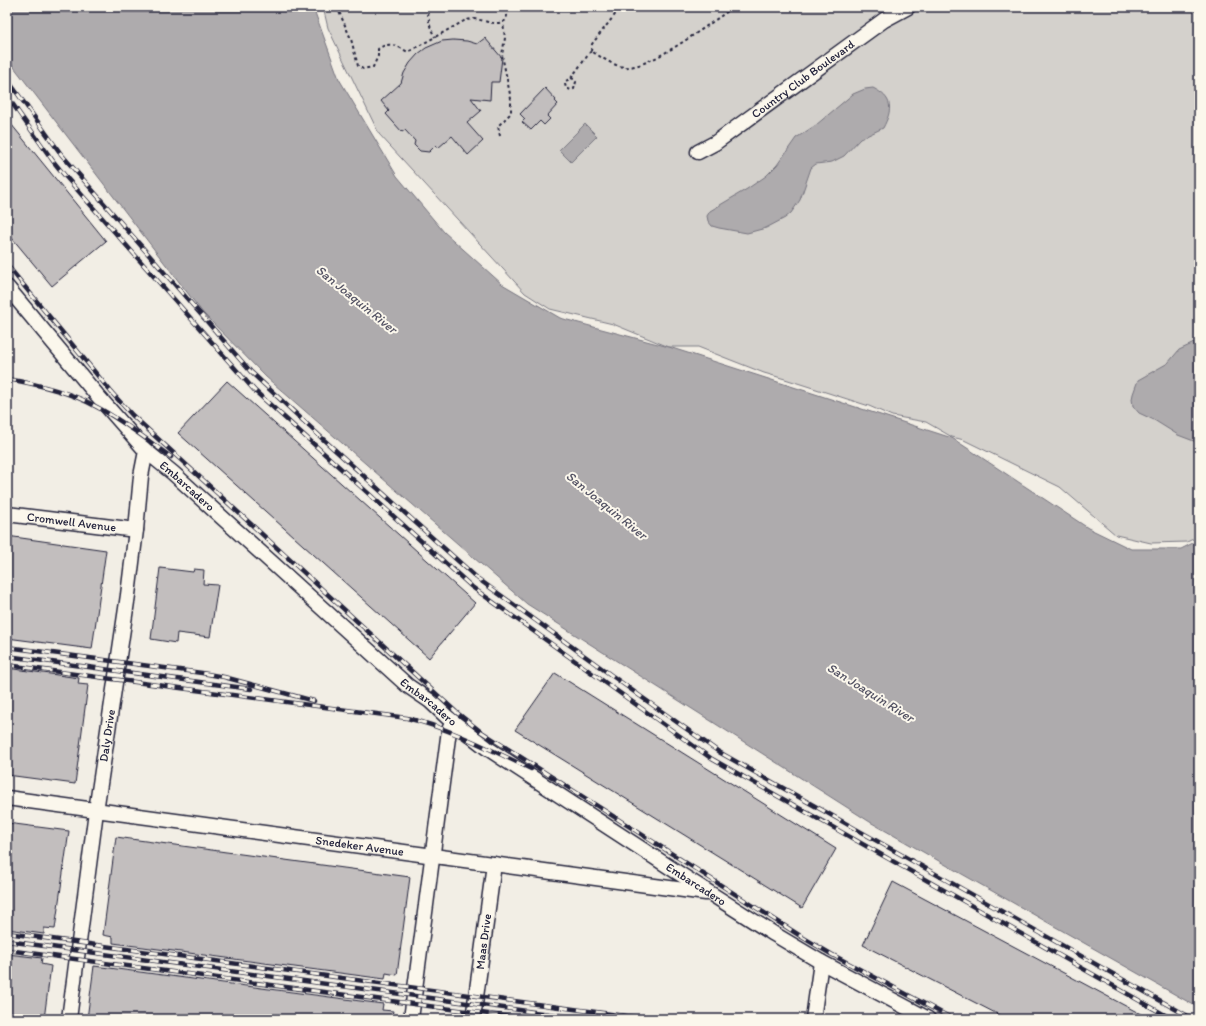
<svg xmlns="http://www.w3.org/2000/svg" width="1206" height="1026" font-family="Itim,sans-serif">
	<rect width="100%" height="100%" fill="#f2eee5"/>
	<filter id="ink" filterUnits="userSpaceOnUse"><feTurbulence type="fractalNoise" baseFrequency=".025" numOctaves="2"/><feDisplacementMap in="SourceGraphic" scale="8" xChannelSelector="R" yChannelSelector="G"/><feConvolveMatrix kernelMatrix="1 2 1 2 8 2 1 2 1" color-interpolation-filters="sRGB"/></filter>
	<g filter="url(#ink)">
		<path fill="#d4d1cc" stroke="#7b7a84" d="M323 7H1199V536L1187 542 1151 543 1116 535 1060 487 964 440 952 437 926 422 892 416 869 406 785 379 764 373 698 347H669L613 324 550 309 525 293 379 134 328 28Z"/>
		<path fill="#aeabad" stroke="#76747f" d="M7 7H313L339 79 397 176 444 232 502 284 560 318 669 347 952 438 1088 528 1131 549H1181L1199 540V1008L870 822 527 604 266 377 203 313 7 58Z
			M873 88C893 98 893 109 883 128L860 139 844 156 832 162 816 164 811 168 800 200 791 213 785 218 766 228 747 233 719 228 712 226 708 221 707 216 710 211 747 189 766 176 777 165 796 138 816 125 853 94 865 89Z
			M585 124 597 136 571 162 559 150Z
			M1199 338V443L1178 435 1154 420 1139 413 1133 406 1132 399 1133 394 1138 380 1168 363 1179 350 1192 344Z"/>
		<path fill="#c2bebe" stroke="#22223b" d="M485 38 502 58 499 82H491L490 100 471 98 481 111 467 123 483 141 468 155 452 136 438 148 436 145 429 152 420 151 414 145 415 141 405 130 402 132 386 114 389 111 381 101 401 83 404 73 410 63 418 54 426 48 442 41 453 40 467 41 477 44Z
			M545 88 556 100 555 101 558 104 547 116 550 119 544 125 540 121 531 130 522 122 525 119 520 114Z
			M7 119 106 241 52 286 7 232Z
			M227 381 475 603 429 658 178 433Z
			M7 536 106 550 92 649 7 638Z
			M160 568 193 572 194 569 204 570 203 584 218 585 210 637 177 633 176 643 151 639Z
			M7 668 79 678 78 684 88 685 75 784 7 775Z
			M555 673 836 849 802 908 515 730Z
			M7 823 69 831 55 929 44 928V934L7 929Z
			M116 837 410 877 397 975 386 973 385 979 113 943V937L103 935Z
			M893 882 1150 1019H1007L863 945Z
			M7 954 42 958 41 964 51 966 44 1019H7Z
			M94 966 383 1004 382 1010 393 1011 391 1019H87Z"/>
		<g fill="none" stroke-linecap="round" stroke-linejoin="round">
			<g stroke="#22223b" stroke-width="17">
				<g id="minor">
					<path id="s1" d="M698 152 715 143 884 20 908 7"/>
					<path id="s2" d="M7 287 97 395 146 451 173 473 408 686 430 701 447 717 487 748 680 874 774 934 821 962 928 1019"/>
					<path id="s3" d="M7 514 136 530"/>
					<path id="s4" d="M7 798 706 893"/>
					<path id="s5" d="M69 1019 96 811 128 595 136 530 141 476 146 451"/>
					<path d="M411 1019 449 730 453 722"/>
					<path id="s6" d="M473 1019 494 864"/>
					<path d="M813 1019 821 962"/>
				</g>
			</g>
			<path stroke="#22223b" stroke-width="2" stroke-dasharray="3 3" stroke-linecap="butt" d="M337 7 351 39 358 66 363 69 373 67 378 56V49C389 41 397 46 408 52L464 21C467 20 471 19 474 19 485 20 496 27 506 20L508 11 510 7
				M428 7C428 18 429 27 435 37
				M591 51 592 44 621 7
				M571 78 574 79 576 82 574 89 571 90 566 88 565 84 566 81 571 78 591 51C600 56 613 66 624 67 650 70 711 22 734 7
				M500 136 498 126 511 113V99L502 55 505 38 503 22"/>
			<use href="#minor" stroke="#fbf7ec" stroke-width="14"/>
			<g stroke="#22223b" stroke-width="4.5">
				<path id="rail" d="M7 79 61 154 251 372 324 440 477 578 640 696 719 752 1193 1019
					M7 96 53 161 66 177 255 391 472 587 712 759 1172 1019
					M7 265 112 393 132 415 456 712 480 731 802 937 831 954 953 1019
					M7 379C37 384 68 391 95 406 122 420 146 439 171 457
					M7 647 202 673 224 677 314 701
					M7 656 251 689
					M7 665 407 718C452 729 489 749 531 769
					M7 933 648 1019
					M7 941 586 1019
					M7 950 527 1019"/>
			</g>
			<use href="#rail" stroke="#fbf7ec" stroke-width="3" stroke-dasharray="9" stroke-linecap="butt"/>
		</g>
	</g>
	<g text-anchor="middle" stroke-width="4" stroke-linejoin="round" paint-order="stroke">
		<g font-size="12" fill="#22223b" stroke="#fbf7ec">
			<text dy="4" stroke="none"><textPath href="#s1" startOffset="128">Country Club Boulevard</textPath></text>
			<text dy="4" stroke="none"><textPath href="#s2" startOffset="269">Embarcadero</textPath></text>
			<text dy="4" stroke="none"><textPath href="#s3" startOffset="65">Cromwell Avenue</textPath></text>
			<text dy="4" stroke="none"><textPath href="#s2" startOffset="593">Embarcadero</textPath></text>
			<text dy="4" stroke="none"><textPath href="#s5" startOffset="286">Daly Drive</textPath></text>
			<text dy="4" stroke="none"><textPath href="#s4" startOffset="356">Snedeker Avenue</textPath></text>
			<text dy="4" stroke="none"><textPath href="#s2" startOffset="917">Embarcadero</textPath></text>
			<text dy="4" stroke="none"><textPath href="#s6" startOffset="78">Maas Drive</textPath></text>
		</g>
		<g font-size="13" font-style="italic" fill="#535263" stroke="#fbf7ec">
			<text transform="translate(357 299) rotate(39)" y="5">San Joaquin River</text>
			<text transform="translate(607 505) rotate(39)" y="5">San Joaquin River</text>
			<text transform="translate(871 692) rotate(32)" y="5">San Joaquin River</text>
		</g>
	</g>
	<rect width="1206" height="1026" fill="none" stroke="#fbf7ec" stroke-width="24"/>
	<rect x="12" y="12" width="1182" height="1002" fill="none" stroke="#22223b" stroke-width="1.5" filter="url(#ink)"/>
</svg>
